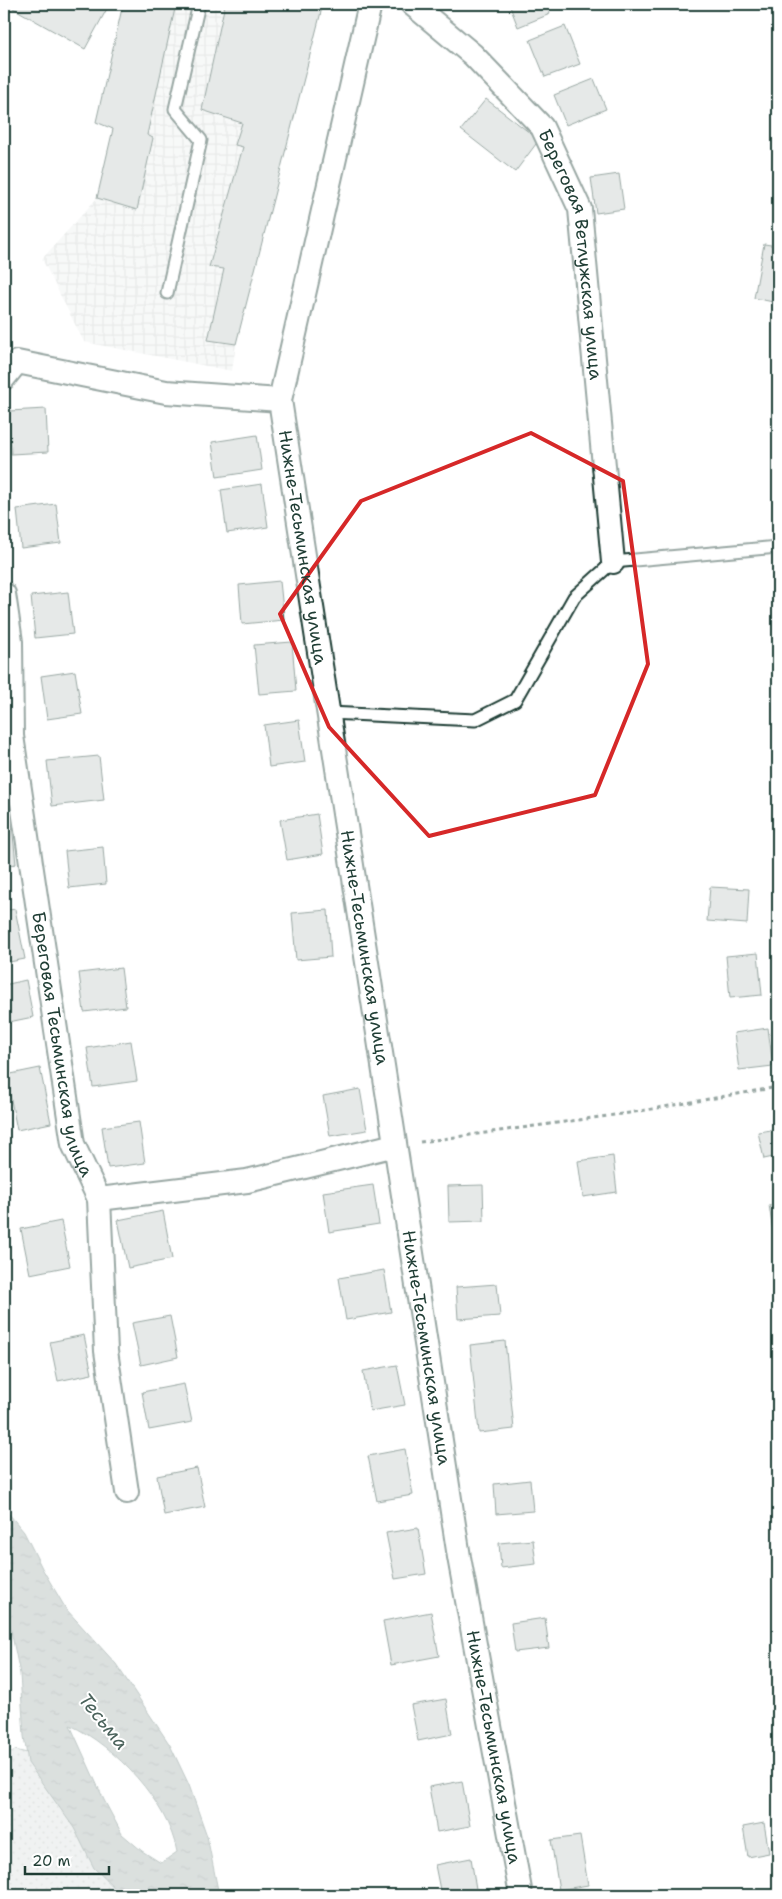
<svg xmlns="http://www.w3.org/2000/svg" width="782" height="1899" font-family="'Shantell Sans',sans-serif">
	<defs>
		<pattern id="industrial-grid" width="8" height="8" patternUnits="userSpaceOnUse" patternTransform="scale(1.25)"><rect width="8" height="8" fill="#eef1f0"/><path d="M0 4h8M4 0v8" fill="none" stroke="#ccd0ce"/></pattern>
		<pattern id="grass-dots" width="8" height="8" patternUnits="userSpaceOnUse" patternTransform="scale(1.25)"><rect width="8" height="8" fill="#dee3e2"/><path d="M2 2h.1M6 6h.1" fill="none" stroke="#bec4c2" stroke-width="1.8" stroke-linecap="round"/></pattern>
		<pattern id="water-ripples" width="26" height="14" patternUnits="userSpaceOnUse" patternTransform="scale(1.25)"><rect width="26" height="14" fill="#afbab7"/><path d="M2 4q2-2 4 0t4 0M15 11q2-2 4 0t4 0" fill="none" stroke="#8e9896"/></pattern>
	</defs>
	<rect width="100%" height="100%" fill="#fff"/>
	<filter id="ink" filterUnits="userSpaceOnUse"><feTurbulence type="fractalNoise" baseFrequency=".02" numOctaves="2"/><feDisplacementMap in="SourceGraphic" scale="10" xChannelSelector="R" yChannelSelector="G"/><feConvolveMatrix kernelMatrix="1 2 1 2 8 2 1 2 1" color-interpolation-filters="sRGB"/></filter>
	<g filter="url(#ink)">
		<path fill="url(#industrial-grid)" d="M123 4H323L236 344 232 371 84 342 42 259 97 198 113 129 96 122Z"/>
		<path fill="url(#grass-dots)" stroke="#7e908b" d="M15 1750 35 1755 154 1895H4V1756Z"/>
		<path fill="url(#water-ripples)" stroke="#758883" fill-rule="evenodd" d="M4 1508 24 1532 43 1570 66 1609 116 1664 170 1745 189 1785 207 1836 219 1895H124L119 1892 94 1868 74 1828 28 1763 24 1736 20 1674 7 1611 4 1605ZM70 1725C115 1746 168 1802 177 1852L161 1863 142 1851 122 1834 104 1800Z"/>
		<path fill="#c7cfcc" stroke="#1f3d34" d="M6 4H107L109 5 85 49Z
			M123 4H176L147 135 153 138 137 210 97 198 113 129 96 122Z
			M225 4H323L236 344 208 340 224 269 209 267 243 147 235 145 242 123 202 110Z
			M509 4H545L550 14 518 27Z
			M565 26 580 64 545 77 530 40Z
			M594 79 606 109 566 125 554 95Z
			M486 99 539 140 515 172 461 130Z
			M619 174 624 209 596 213 591 178Z
			M764 244 778 246V303L754 298Z
			M46 409 48 452 11 454 9 411Z
			M257 435 262 470 217 477 212 442Z
			M262 484 268 527 227 533 221 490Z
			M56 504 61 543 21 548 17 509Z
			M280 581 284 620 242 624 239 585Z
			M68 592 73 634 35 638 31 596Z
			M292 642 296 691 259 694 254 645Z
			M75 671 82 714 47 719 41 676Z
			M299 720 305 762 269 767 264 725Z
			M99 756 104 800 52 806 47 761Z
			M317 814 323 854 287 860 280 820Z
			M12 825 16 864 4 866V826Z
			M103 847 106 884 69 888 65 851Z
			M710 887 749 889 747 924 707 921Z
			M15 909 25 959 4 963V911Z
			M328 910 331 957 296 960 292 913Z
			M758 953 762 995 730 998 726 956Z
			M121 968 126 1007 84 1012 79 973Z
			M26 980 33 1017 4 1023V985Z
			M768 1028 773 1066 739 1070 734 1033Z
			M131 1041 137 1081 93 1087 87 1048Z
			M40 1068 51 1123 17 1130 6 1075Z
			M360 1089 367 1130 330 1136 323 1096Z
			M139 1122 145 1163 108 1168 102 1127Z
			M778 1129V1156L764 1159 758 1132Z
			M613 1156 617 1192 583 1197 578 1161Z
			M373 1185 379 1224 329 1232 323 1192Z
			M483 1185 484 1221 449 1222 448 1186Z
			M778 1204V1244L775 1245 769 1205Z
			M163 1211 172 1259 128 1268 118 1220Z
			M61 1221 70 1266 30 1274 21 1229Z
			M384 1270 391 1312 346 1320 339 1278Z
			M497 1284 500 1316 458 1319 456 1287Z
			M170 1316 178 1357 141 1365 132 1323Z
			M84 1335 92 1374 58 1381 50 1342Z
			M505 1341 514 1429 479 1433 470 1345Z
			M397 1365 405 1405 370 1411 363 1371Z
			M184 1384 192 1422 149 1430 142 1392Z
			M405 1449 413 1495 377 1501 368 1456Z
			M197 1468 205 1507 164 1515 157 1476Z
			M530 1480 533 1511 496 1514 494 1484Z
			M418 1528 426 1574 395 1579 386 1533Z
			M533 1540 536 1564 501 1568 499 1543Z
			M431 1612 439 1656 391 1665 383 1621Z
			M545 1618 549 1648 515 1652 511 1623Z
			M446 1699 452 1734 418 1741 411 1705Z
			M462 1781 470 1826 437 1832 429 1787Z
			M764 1823 769 1853 748 1857 743 1827Z
			M580 1836 588 1885 559 1890 551 1840Z
			M471 1858 477 1895H441L435 1865Z"/>
		<g fill="none" stroke-linecap="round" stroke-linejoin="round">
			<g stroke="#1f3d34" stroke-width="15">
				<path id="service" d="M167 293 201 140 175 109 199 4
					M329 713 475 720 515 700 574 597 613 562 778 547"/>
			</g>
			<g stroke="#1f3d34" stroke-width="26">
				<g id="minor">
					<path id="s1" d="M370 4 280 400 459 1557 521 1895"/>
					<path id="s2" d="M412 4 473 55 542 127 580 209 613 562"/>
					<path d="M4 378 17 362 166 392 280 400"/>
					<path id="s3" d="M4 594 11 642 12 736 73 1144 99 1199 106 1351 127 1492"/>
					<path d="M99 1199 247 1181 395 1145"/>
				</g>
			</g>
			<path stroke="#1f3d34" stroke-width="3" stroke-dasharray="4 4" stroke-linecap="butt" d="M420 1142 629 1113 778 1087"/>
			<use href="#service" stroke="#fff" stroke-width="11"/>
			<use href="#minor" stroke="#fff" stroke-width="22"/>
		</g>
	</g>
	<path d="M0 0H782V1899H0ZM531 433 623 481 648 664 595 795 429 836 329 727 280 614 361 501Z" fill="#fff" fill-opacity=".55" fill-rule="evenodd"/>
	<path fill="none" stroke="#d62828" stroke-width="4" stroke-linejoin="round" d="M531 433 623 481 648 664 595 795 429 836 329 727 280 614 361 501Z"/>
	<g text-anchor="middle" stroke-width="4" stroke-linejoin="round" paint-order="stroke">
		<g font-size="18" fill="#1f3d34" stroke="#fff">
			<text dy="6" stroke="none"><textPath href="#s2" startOffset="312">Береговая Ветлужская улица</textPath></text>
			<text dy="6" stroke="none"><textPath href="#s1" startOffset="555">Нижне-Тесьминская улица</textPath></text>
			<text dy="6" stroke="none"><textPath href="#s1" startOffset="960">Нижне-Тесьминская улица</textPath></text>
			<text dy="6" stroke="none"><textPath href="#s3" startOffset="455">Береговая Тесьминская улица</textPath></text>
			<text dy="6" stroke="none"><textPath href="#s1" startOffset="1365">Нижне-Тесьминская улица</textPath></text>
			<text dy="6" stroke="none"><textPath href="#s1" startOffset="1770">Нижне-Тесьминская улица</textPath></text>
		</g>
		<g font-size="19" font-style="italic" fill="#4a625b" stroke="#fff">
			<text transform="translate(104 1721) rotate(51)" y="7">Тесьма</text>
		</g>
	</g>
	<rect width="782" height="1899" fill="none" stroke="#fff" stroke-width="20"/>
	<rect x="10" y="10" width="762" height="1879" fill="none" stroke="#1f3d34" stroke-width="2" filter="url(#ink)"/>
	<path d="M25 1866v8h84v-8" fill="none" stroke="#1f3d34" stroke-width="2.5"/>
	<text x="32" y="1866" font-size="15" fill="#1f3d34" stroke="#ffffff" stroke-width="4" paint-order="stroke">20 m</text>
</svg>
